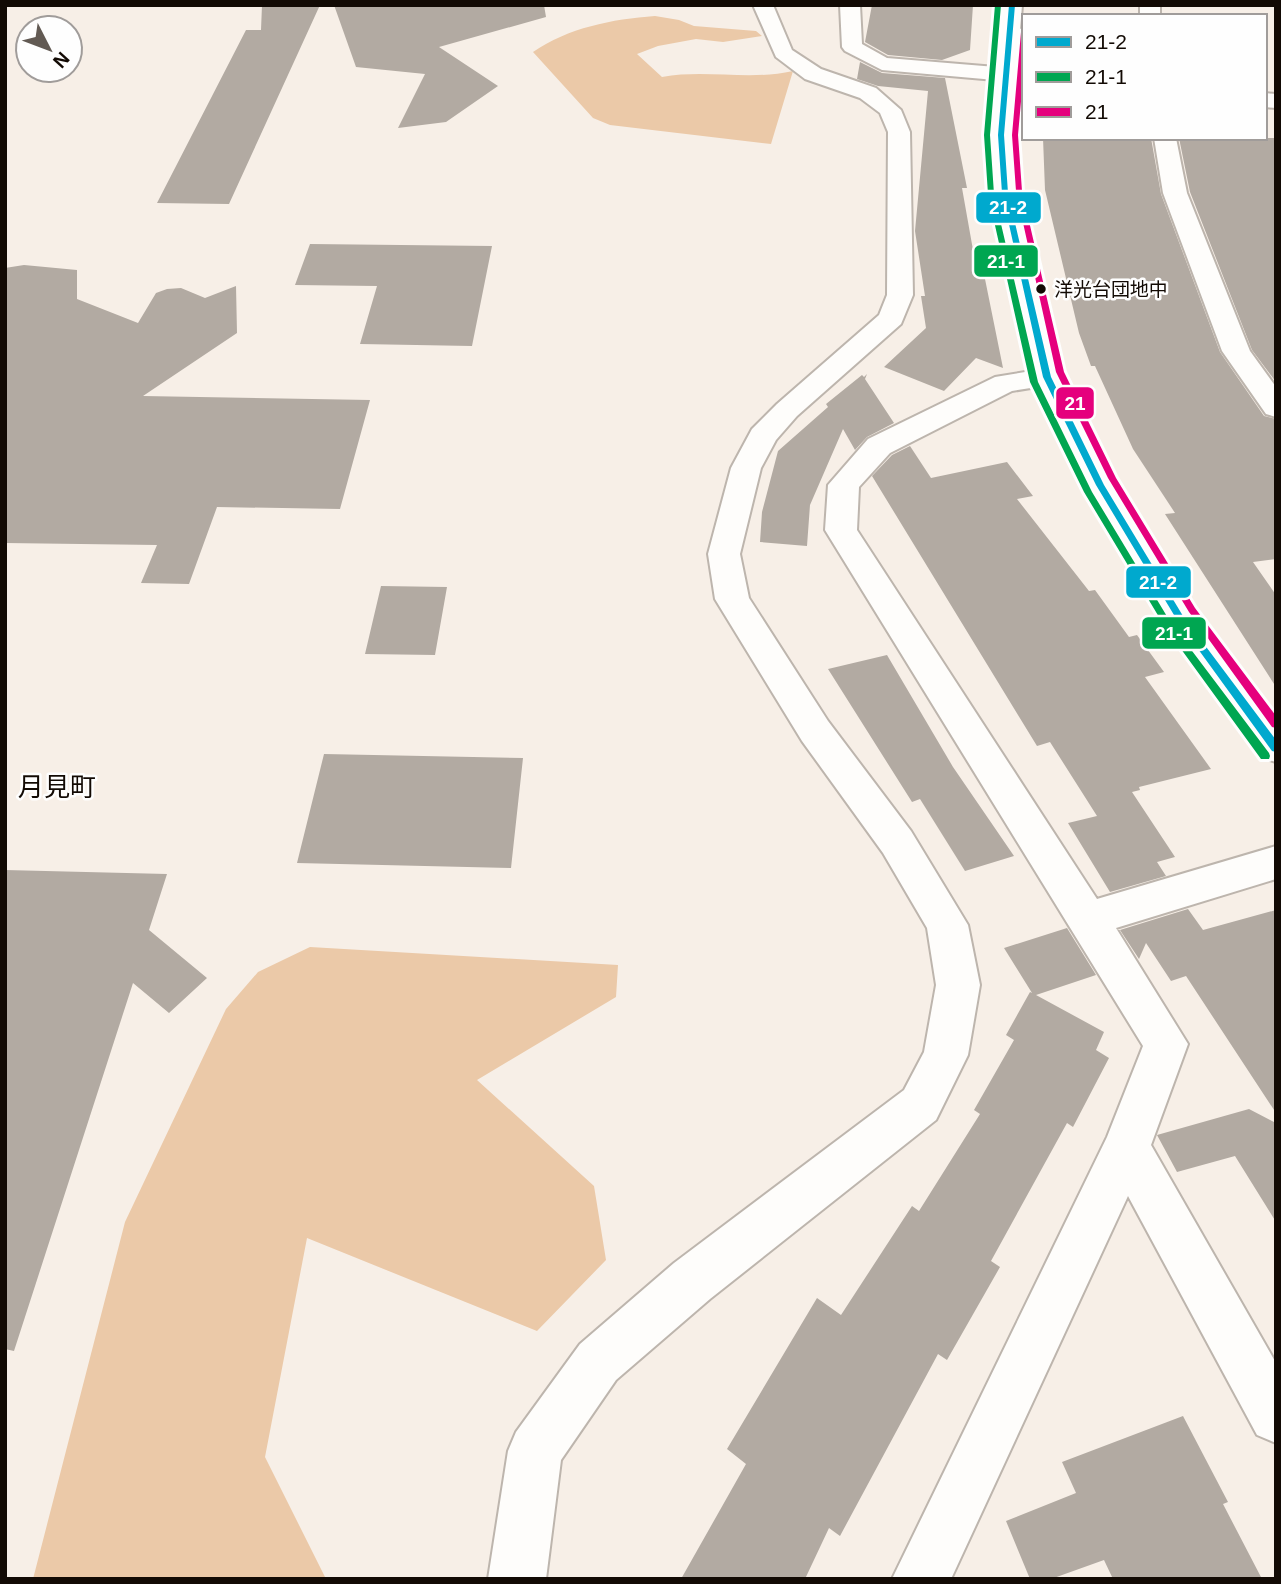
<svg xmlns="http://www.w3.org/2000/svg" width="1281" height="1584" font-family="Arial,'Noto Sans JP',sans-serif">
	<rect width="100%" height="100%" fill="#f7efe7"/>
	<path fill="#ebc9a8" d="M655 16 679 20 694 26 756 31 762 36 723 42 696 39 658 46 637 54 662 77C706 69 749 81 793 71L771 144 610 125 593 118 533 52C568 28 612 19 655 16Z
		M310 947 618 965 616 997 477 1080 594 1186 606 1260 537 1331 307 1238 265 1457 326 1579H33L125 1222 226 1009 258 972Z"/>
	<path fill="#b2aaa2" d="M262 5H320L229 204 157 203 246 30H261Z
		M334 5H544L546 17 439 47 498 86 446 122 398 128 425 74 356 67Z
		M872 5H973L970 50 942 60 888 55 865 42Z
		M860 62 882 73 945 78 967 188H962L978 278 985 279 1003 368 976 358 944 391 884 367 926 328 921 296H925L915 231 928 91 878 86 857 79Z
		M1043 138H1151L1161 194 1220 352 1264 416 1276 419V559L1253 562 1276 595V687L1165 514 1175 513 1133 449 1095 366H1091L1079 333 1045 190Z
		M1179 138H1276V382L1252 350 1190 192Z
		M310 244 492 246 472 346 360 344 377 286 295 285Z
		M24 265 77 270V299L138 323 156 293 167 289 181 288 205 298 236 286 237 333 143 396 370 400 340 509 217 507 189 584 141 583 157 545 5 543V268Z
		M867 374 865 379 894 423 867 437 855 450 843 429 810 505 807 546 760 542 762 512 778 451 828 407 826 404 862 375 864 377Z
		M910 446 931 478 1007 462 1033 496 1017 499 1089 591 1095 590 1129 637 1137 635 1164 672 1145 677 1211 769 1139 787 1140 790 1132 792 1175 857 1157 862 1166 876 1110 892 1068 823 1097 816 1050 742 1037 746 872 476 892 455Z
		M381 586 447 587 435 655 365 654Z
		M887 655 953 767 1014 856 965 871 920 799 912 802 828 669Z
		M324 754 523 758 511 868 297 863Z
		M5 870 167 874 149 930 207 978 169 1013 133 983 14 1351 5 1349Z
		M1188 909 1203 930 1276 910V1113L1186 976 1171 981 1146 943 1139 959 1120 930Z
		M1067 928 1096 975 1036 995 1104 1032 1096 1050 1109 1058 1073 1127 1067 1123 991 1261 1000 1267 947 1360 938 1354 840 1536 829 1528 805 1579H681L746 1464 727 1449 817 1298 841 1315 912 1206 919 1211 980 1114 974 1110 1014 1040 1006 1035 1030 992 1032 993 1004 948Z
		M1249 1109 1276 1123V1222L1235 1156 1177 1172 1157 1135Z
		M1183 1416 1228 1502 1223 1504 1262 1579H1113L1104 1560 1051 1579H1030L1006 1521 1076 1493 1062 1462Z"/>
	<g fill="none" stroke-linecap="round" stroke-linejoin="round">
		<g stroke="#bdb5ad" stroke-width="4">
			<path id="street" d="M753 5H773L792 50 821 69 876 88 901 110 910 132 913 295 901 324 797 416 776 440 761 468 740 554 749 598 828 721 911 831 968 925 980 985 968 1055 936 1120 710 1299 616 1380 561 1460 546 1579H488L508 1451 516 1432 580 1344 674 1263 904 1090 924 1052 936 985 927 928 883 853 802 741 715 599 708 554 731 468 752 429 777 404 879 315 887 295 888 132 880 113 860 98 805 79 776 57Z
				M840 5H860L862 44 887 58 996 67 1002 5H1022L1017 69 1024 70V82H1016L1012 135 1017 193 1061 377 1116 485 1192 609 1276 720V762L1263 758 1168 627 1084 485 1037 387 1012 391 890 453 859 487 857 530 1097 899 1276 846V879L1116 928 1188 1044 1151 1145 1276 1363V1443L1257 1435 1128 1196 951 1579H892L1107 1137 1143 1046 825 530 828 485 868 439 995 377 1031 371 993 193 990 135 995 80 882 70 845 51 842 47Z
				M1140 5H1160V16H1140Z
				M1265 93 1276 94V108L1265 107Z
				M1154 138H1176L1187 193 1250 351 1276 387V417L1266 414 1222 351 1163 193Z"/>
		</g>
		<use href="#street" fill="#fefdfb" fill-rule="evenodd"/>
		<g stroke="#fefefe" stroke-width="6">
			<path id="bus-1" d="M1009 5H1015L1004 135 1008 193 1051 377 1104 485 1183 616 1276 740V752L1272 751 1177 620 1096 485 1043 377 1002 193 998 135Z"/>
		</g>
		<g stroke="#fefefe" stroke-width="6">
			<path id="bus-2" d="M995 5H1001L990 135 994 194 1038 382 1092 492 1171 623 1269 753 1270 756 1269 759H1261L1165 627 1084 492 1030 382 988 194 984 135Z"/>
		</g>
		<g stroke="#fefefe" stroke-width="6">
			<path id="bus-3" d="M1024 30V68L1018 135 1022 191 1064 372 1116 478 1195 608 1276 716V728L1272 727 1189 612 1108 478 1056 372 1016 191 1012 135 1021 32Z"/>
		</g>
		<use href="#bus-1" fill="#00a9ce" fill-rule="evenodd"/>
		<use href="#bus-2" fill="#00a651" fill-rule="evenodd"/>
		<use href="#bus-3" fill="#e5007d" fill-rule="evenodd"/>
	</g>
	<circle fill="#120a04" stroke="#fefefe" stroke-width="2.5" cx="1041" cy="289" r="6"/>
	<g text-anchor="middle" stroke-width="5" stroke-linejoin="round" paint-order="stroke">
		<g font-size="19" fill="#120a04" stroke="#fefefe" text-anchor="start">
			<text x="1054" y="296">洋光台団地中</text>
		</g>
		<g font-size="26" fill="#120a04" stroke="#fefefe">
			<text x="57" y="796">月見町</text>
		</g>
	</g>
	<g stroke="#fefefe" stroke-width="2.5">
		<rect x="975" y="191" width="67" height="33" rx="7" fill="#00a9ce"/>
		<rect x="973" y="244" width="66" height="34" rx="7" fill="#00a651"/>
		<rect x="1055" y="386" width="40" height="34" rx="7" fill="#e5007d"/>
		<rect x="1125" y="565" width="67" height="34" rx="7" fill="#00a9ce"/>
		<rect x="1141" y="616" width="66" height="34" rx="7" fill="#00a651"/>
	</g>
	<g font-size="19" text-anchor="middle" font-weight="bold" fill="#fff">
		<text x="1008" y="214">21-2</text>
		<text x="1006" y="268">21-1</text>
		<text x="1075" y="410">21</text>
		<text x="1158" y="589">21-2</text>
		<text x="1174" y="640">21-1</text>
	</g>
	<rect width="1281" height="1584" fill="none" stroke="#120a04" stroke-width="14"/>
	<rect x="1022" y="14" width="245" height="126" fill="#fefefe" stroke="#a09c9a" stroke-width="2"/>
	<rect x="1036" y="37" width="35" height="10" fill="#00a9ce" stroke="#a09c9a" stroke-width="2"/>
	<text x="1085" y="49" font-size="21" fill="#120a04">21-2</text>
	<rect x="1036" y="72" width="35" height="10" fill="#00a651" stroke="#a09c9a" stroke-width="2"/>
	<text x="1085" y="84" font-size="21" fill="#120a04">21-1</text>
	<rect x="1036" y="107" width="35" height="10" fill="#e5007d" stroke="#a09c9a" stroke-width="2"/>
	<text x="1085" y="119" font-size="21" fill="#120a04">21</text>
	<g transform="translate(49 49) rotate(132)"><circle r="33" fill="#fefefe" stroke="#a09c9a" stroke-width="2"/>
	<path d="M0-5L12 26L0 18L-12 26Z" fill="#625a53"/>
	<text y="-10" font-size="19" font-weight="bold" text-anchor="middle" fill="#120a04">N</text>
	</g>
</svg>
